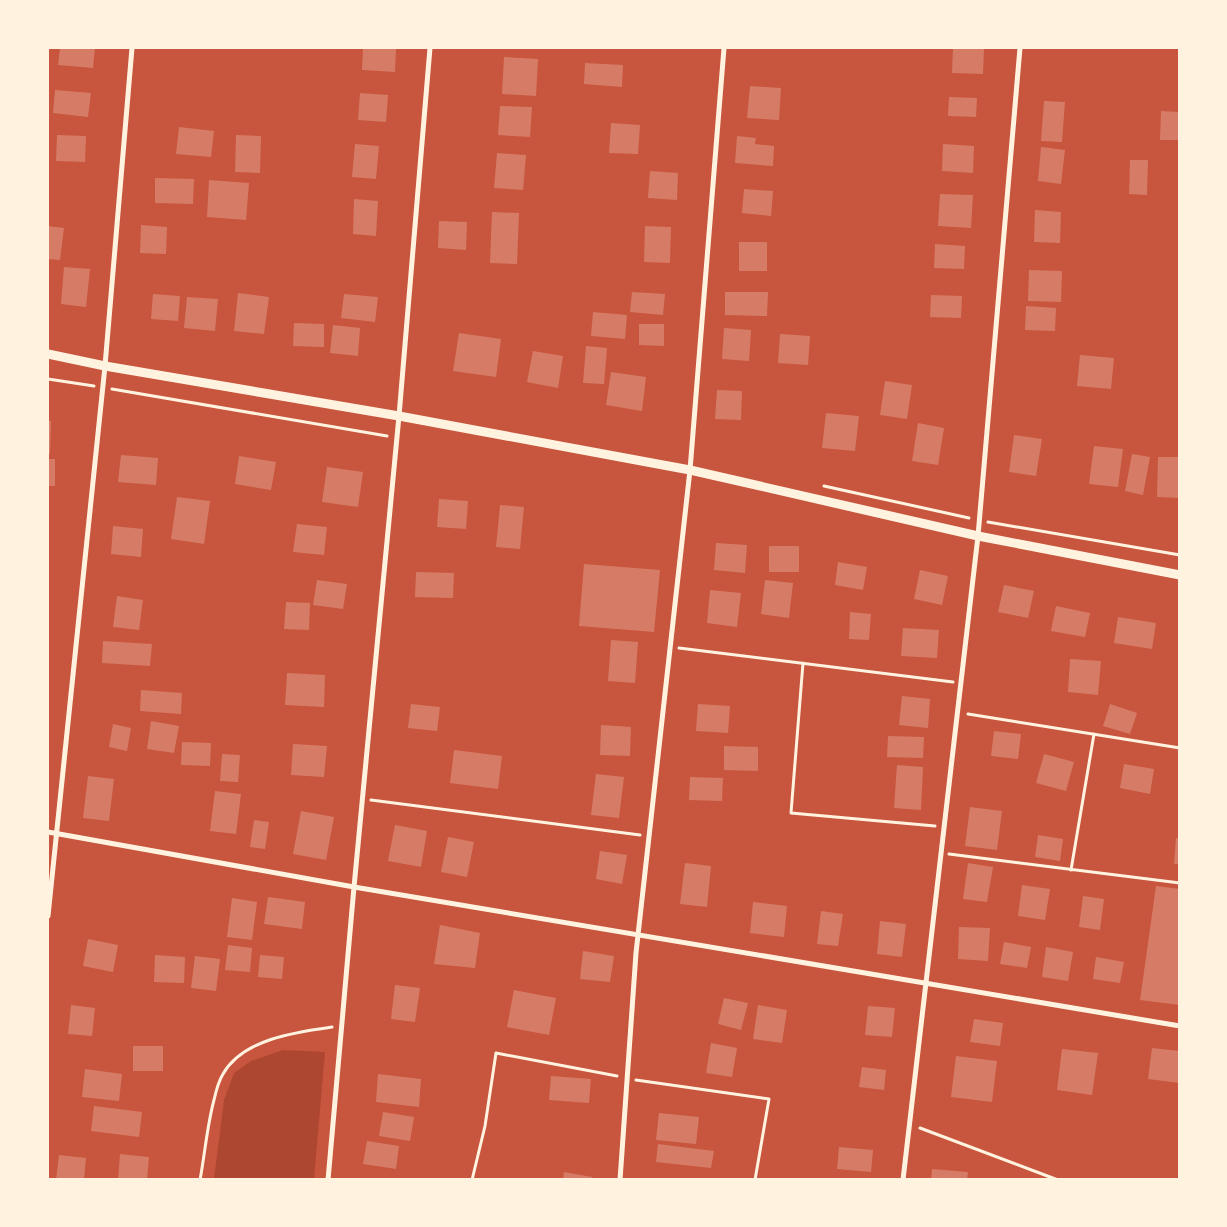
<svg xmlns="http://www.w3.org/2000/svg" width="1227" height="1227" font-family="Montserrat,sans-serif">
	<rect width="100%" height="100%" fill="#c8553d"/>
	<path fill="#ae4732" d="M283 1050 325 1052 314 1179H214L224 1100 234 1073 251 1061Z"/>
	<path fill="#d67c66" d="M60 48H95L93 68 58 65Z
		M363 48H396L395 72 362 70Z
		M953 48H984L983 74 952 73Z
		M504 57 538 59 536 96 502 94Z
		M585 63 623 65 622 87 584 84Z
		M750 86 781 88 779 120 747 118Z
		M55 90 91 93 88 117 53 113Z
		M360 93 388 95 386 122 358 120Z
		M949 97 977 98 976 117 948 116Z
		M1044 101 1065 102 1062 142 1041 141Z
		M500 106 532 107 530 137 498 135Z
		M1161 111 1180 112V140H1160Z
		M611 123 640 125 638 154 609 153Z
		M179 127 214 131 211 157 176 154Z
		M57 135 86 136 85 162 56 161Z
		M236 135 261 136 260 173 235 172Z
		M737 136 756 138 755 144 774 146 773 166 735 163Z
		M355 144 379 146 376 179 352 177Z
		M943 144 974 146 973 173 942 171Z
		M1041 147 1065 150 1061 184 1038 181Z
		M497 153 526 155 523 190 494 188Z
		M1130 160H1148L1147 195 1129 194Z
		M650 171 678 173 677 200 648 198Z
		M155 178 194 179 193 204 155 203Z
		M209 180 249 183 246 220 207 217Z
		M744 189 773 191 771 216 742 213Z
		M940 194 973 195 971 228 938 226Z
		M354 199 378 201 376 236 353 234Z
		M1035 210 1061 212 1060 243 1034 242Z
		M492 212 519 213 517 264 490 263Z
		M439 221 467 222 466 250 438 248Z
		M141 225 167 227 166 254 140 253Z
		M48 226 64 228 60 260 48 259Z
		M645 226 671 227 670 263 644 262Z
		M739 242H767V271H739Z
		M935 244 965 246 964 269 934 268Z
		M64 267 90 269 86 307 61 304Z
		M1029 270 1062 271 1061 302 1028 301Z
		M632 292 665 294 663 315 630 312Z
		M725 292H768L767 316 725 315Z
		M238 293 269 297 264 334 234 331Z
		M153 294 180 296 178 321 151 319Z
		M344 294 378 297 375 322 341 318Z
		M931 295 962 296 961 318 930 317Z
		M187 297 218 299 215 331 184 328Z
		M1026 306 1056 308 1055 331 1025 330Z
		M593 312 627 315 625 339 591 336Z
		M294 323 324 324V347L293 346Z
		M639 324H664V346L639 345Z
		M333 325 360 328 358 356 330 353Z
		M724 328 751 330 749 361 722 359Z
		M459 333 501 339 496 377 453 371Z
		M780 334 810 336 808 365 778 363Z
		M586 346 607 348 604 384 583 383Z
		M533 351 563 356 558 388 527 382Z
		M1080 355 1114 358 1111 389 1077 386Z
		M611 372 646 377 642 411 606 405Z
		M885 381 912 385 907 419 880 415Z
		M717 390 742 391 741 420 715 419Z
		M826 413 859 416 855 451 822 448Z
		M48 421H51L50 454H48Z
		M918 423 944 428 938 465 912 461Z
		M1014 435 1042 439 1036 476 1009 472Z
		M1094 446 1123 449 1118 487 1089 484Z
		M1132 454 1150 457 1143 495 1125 491Z
		M121 455 158 458 156 485 118 482Z
		M239 456 276 462 271 490 235 484Z
		M1158 457H1180V498L1157 497Z
		M48 459H55V486H48Z
		M327 467 363 472 358 507 322 502Z
		M177 497 210 501 204 544 171 539Z
		M439 499 468 501 466 529 437 527Z
		M500 505 524 507 520 549 496 547Z
		M297 524 327 527 324 555 293 552Z
		M113 526 143 529 141 557 111 554Z
		M716 543 747 545 745 573 714 570Z
		M769 546H799V572H769Z
		M838 562 867 567 863 590 835 585Z
		M584 564 660 570 654 632 579 626Z
		M920 570 948 576 942 605 914 599Z
		M416 572 454 573 453 598 415 597Z
		M317 580 347 584 343 609 313 605Z
		M765 580 793 583 789 618 761 614Z
		M1004 585 1034 591 1028 618 998 612Z
		M710 590 741 593 737 627 707 623Z
		M117 596 143 600 139 630 113 627Z
		M286 602 310 603 309 630 284 629Z
		M1056 606 1090 613 1085 637 1051 631Z
		M850 612 871 614 869 640 849 639Z
		M1118 617 1156 623 1152 649 1114 643Z
		M903 628 939 630 937 658 901 656Z
		M611 640 638 642 635 683 608 681Z
		M103 641 152 644 150 666 102 663Z
		M1070 659 1101 661 1098 695 1068 692Z
		M287 673 325 675 324 707 285 705Z
		M141 690 182 693 181 714 140 711Z
		M902 696 930 699 928 728 899 725Z
		M411 704 440 707 437 731 408 728Z
		M698 704 730 706 728 733 696 731Z
		M1110 704 1137 713 1130 734 1103 726Z
		M151 721 179 726 174 753 147 749Z
		M113 724 131 728 127 751 109 747Z
		M601 725 631 727 630 756 600 755Z
		M994 731 1021 734 1018 759 991 756Z
		M888 736 924 737 923 758 887 757Z
		M182 742 211 743 210 766 181 765Z
		M293 744 327 746 324 777 291 775Z
		M724 746 758 747V771L724 770Z
		M454 750 502 756 498 789 450 783Z
		M222 754 240 755 238 782 220 781Z
		M1044 754 1074 762 1066 791 1036 783Z
		M1124 764 1154 769 1150 794 1120 788Z
		M897 765 923 767 921 810 894 808Z
		M596 774 624 777 619 818 591 815Z
		M88 776 114 779 109 821 83 818Z
		M690 777 723 778 722 801 689 800Z
		M215 791 241 794 236 834 210 831Z
		M970 807 1002 811 997 850 965 846Z
		M301 811 334 817 326 860 293 854Z
		M254 820 269 822 265 849 250 847Z
		M395 825 427 831 421 867 388 861Z
		M1038 835 1063 839 1060 861 1035 857Z
		M448 837 474 842 467 877 441 872Z
		M1176 838 1180 839V864H1174Z
		M600 851 627 855 622 884 596 879Z
		M685 863 711 866 707 907 680 904Z
		M968 863 993 867 987 902 963 899Z
		M1022 885 1050 889 1045 920 1018 916Z
		M1156 886 1180 889V1005L1140 1000Z
		M1083 896 1104 899 1100 930 1079 927Z
		M268 897 305 902 302 929 264 924Z
		M232 898 257 902 252 940 227 937Z
		M753 902 787 906 784 937 750 933Z
		M821 911 843 914 838 946 817 944Z
		M880 921 906 924 902 957 877 954Z
		M440 925 480 933 475 968 434 964Z
		M959 927 990 928 988 961 958 959Z
		M88 939 118 945 113 972 83 966Z
		M1004 942 1031 947 1027 968 1000 964Z
		M228 945 252 948 250 972 225 970Z
		M1046 947 1073 952 1068 981 1042 977Z
		M583 951 614 956 610 982 580 979Z
		M155 955 185 957 184 983 154 982Z
		M260 955 284 957 282 979 258 977Z
		M195 956 220 959 216 991 191 988Z
		M1096 957 1124 962 1120 983 1093 979Z
		M395 985 420 988 415 1022 391 1019Z
		M514 990 556 998 549 1035 507 1027Z
		M724 998 748 1003 741 1030 718 1024Z
		M71 1005 95 1008 92 1036 68 1034Z
		M758 1005 787 1010 782 1043 753 1039Z
		M868 1006 895 1008 892 1037 865 1035Z
		M974 1019 1003 1023 1000 1046 970 1042Z
		M711 1043 737 1048 732 1077 706 1073Z
		M133 1046H163V1071H133Z
		M1152 1048 1180 1051V1083L1148 1079Z
		M1062 1049 1098 1053 1092 1095 1057 1090Z
		M956 1056 997 1061 992 1102 951 1097Z
		M862 1067 886 1070 884 1090 859 1087Z
		M85 1069 122 1074 119 1101 82 1097Z
		M378 1074 421 1079 419 1107 376 1102Z
		M551 1076 591 1079 589 1103 549 1100Z
		M94 1106 142 1112 139 1137 91 1131Z
		M383 1112 414 1117 410 1141 379 1136Z
		M659 1113 699 1117 696 1144 656 1140Z
		M367 1141 399 1146 396 1169 363 1164Z
		M658 1144 714 1151 711 1168 656 1162Z
		M839 1147 873 1150 871 1172 837 1169Z
		M120 1154 149 1157 147 1180H118Z
		M59 1155 86 1158 84 1180H56Z
		M932 1169 968 1172 967 1180H931Z
		M564 1172 592 1177V1180H563Z"/>
	<g fill="none" stroke-linecap="round" stroke-linejoin="round">
		<path stroke="#fff3e0" stroke-width="3" d="M48 379 94 386
			M112 389 387 436
			M824 486 969 518
			M988 522 1180 555
			M679 648 953 682
			M803 663 791 813 935 826
			M968 714 1180 748
			M371 800 640 835
			M949 854 1180 883
			M1071 870 1094 734
			M636 1080 769 1099 755 1180
			M920 1128 1058 1180
			M200 1180C205 1153 207 1126 214 1100 216 1091 218 1082 223 1074 243 1039 296 1032 332 1027
			M472 1180 485 1126 496 1053 617 1076"/>
		<path stroke="#fff3e0" stroke-width="5" d="M48 832 354 887 1180 1026
			M48 916 105 366 132 48
			M328 1180 354 887 399 416 430 48
			M620 1180 636 953 690 470 724 48
			M903 1180 978 536 1020 48"/>
		<path stroke="#fff3e0" stroke-width="9" d="M48 354 105 366 399 416 690 470 978 536 1180 575"/>
	</g>
	<rect width="1227" height="1227" fill="none" stroke="#fff3e0" stroke-width="98"/>
</svg>
